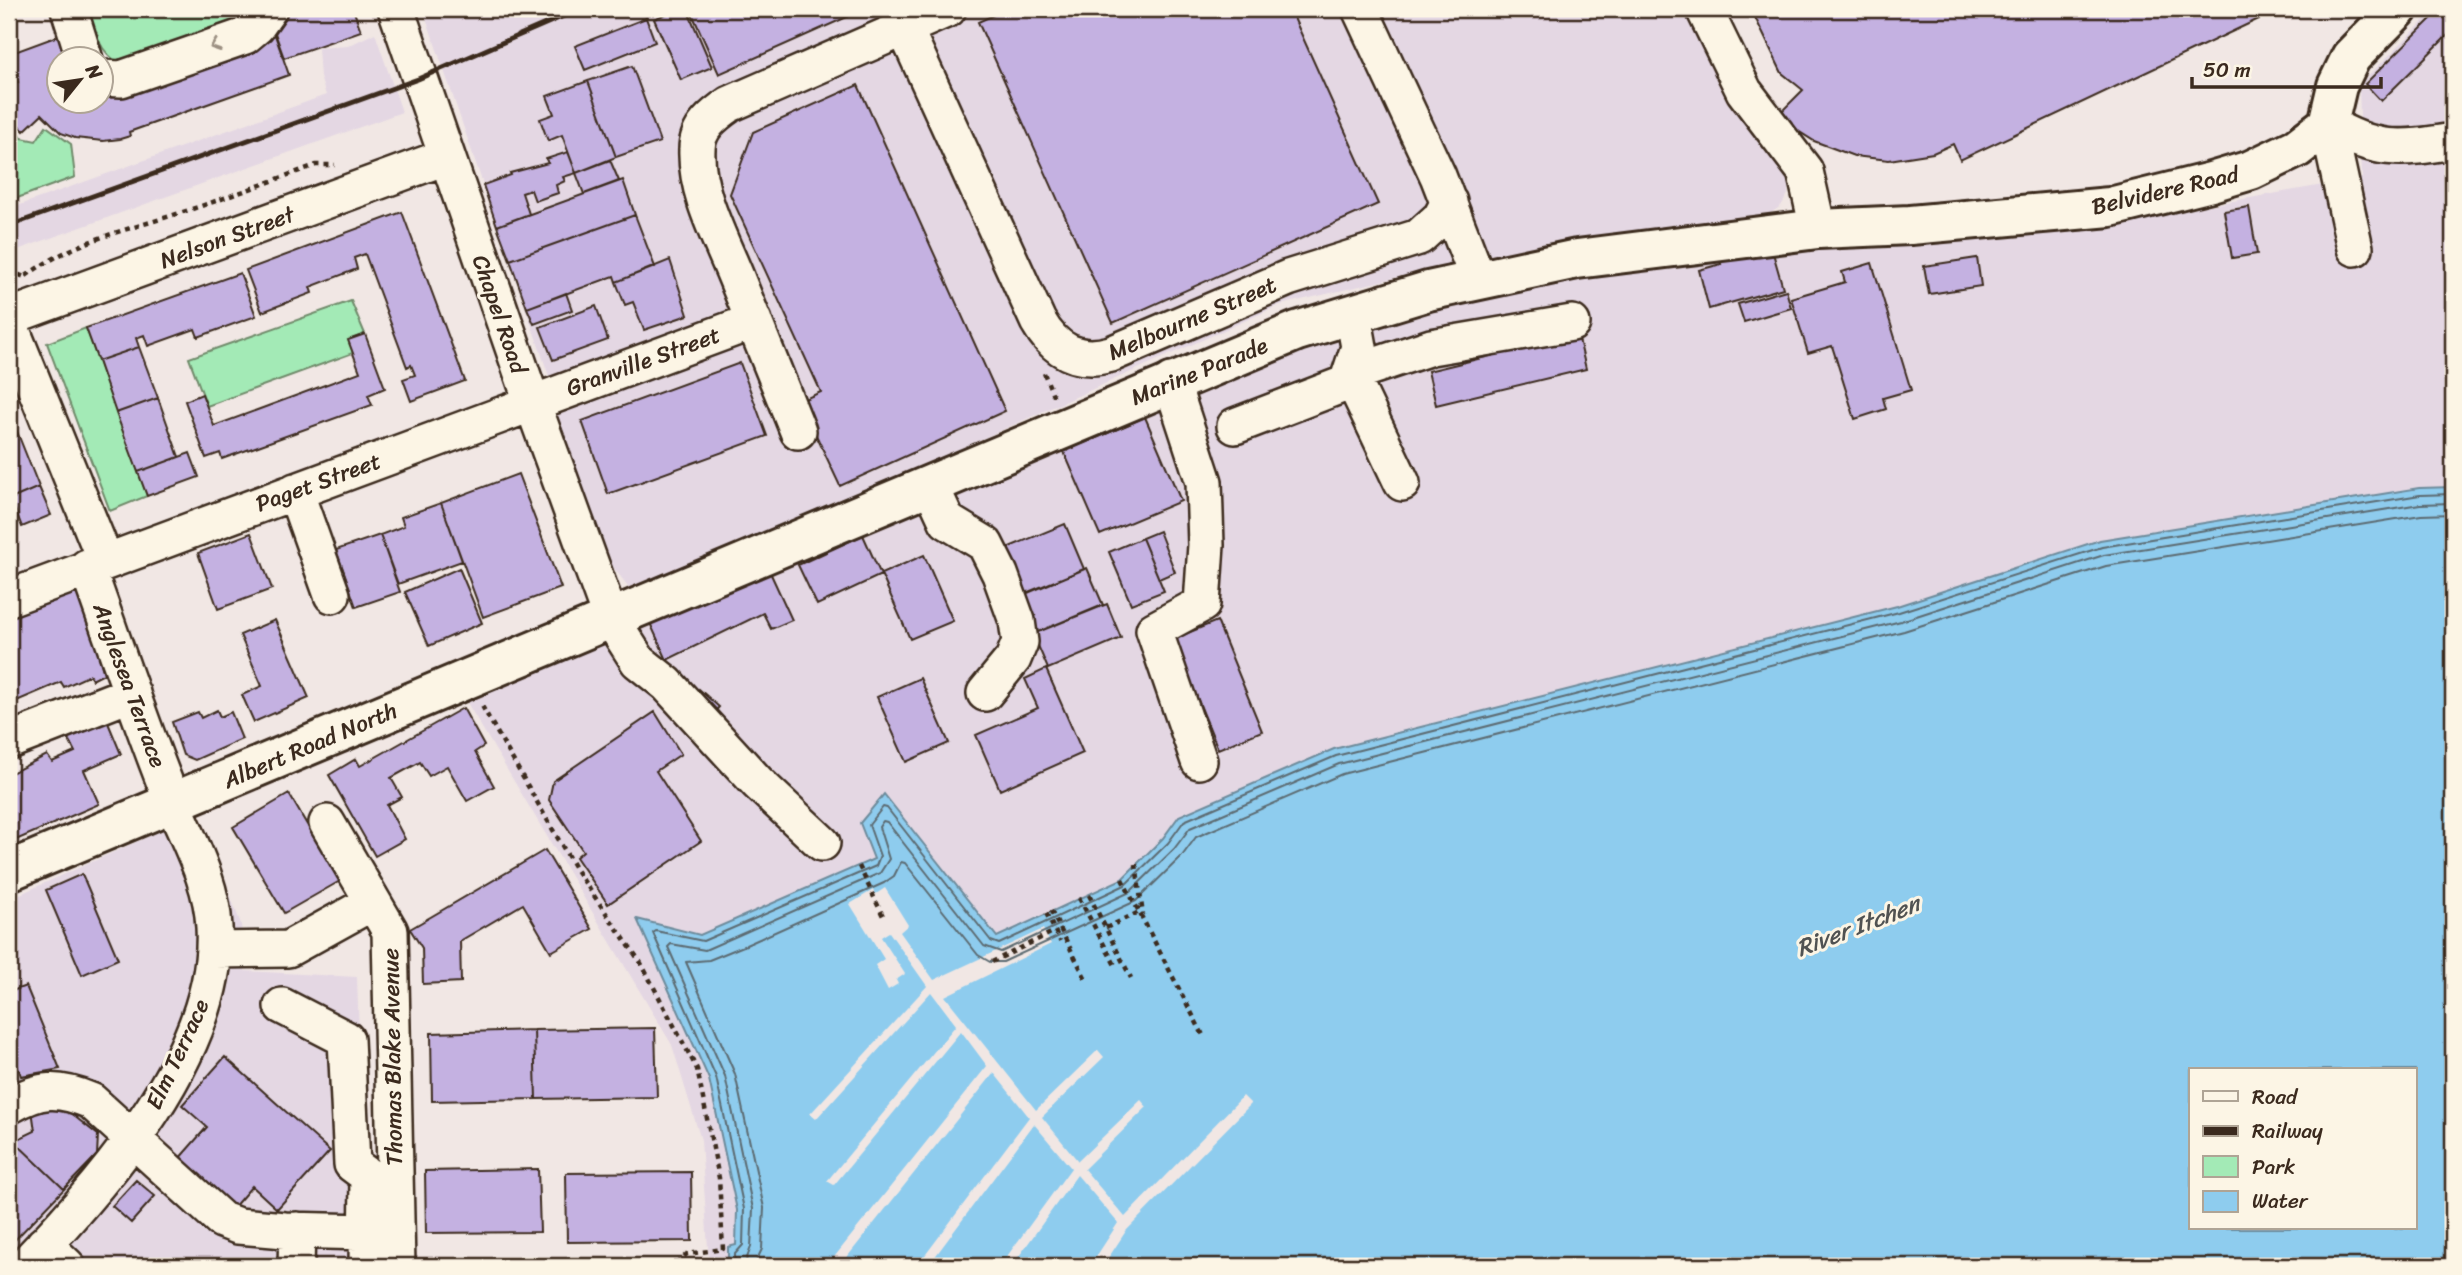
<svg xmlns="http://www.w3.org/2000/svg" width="2462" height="1275" font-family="Sriracha,sans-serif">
	<rect width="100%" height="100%" fill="#f1e7e4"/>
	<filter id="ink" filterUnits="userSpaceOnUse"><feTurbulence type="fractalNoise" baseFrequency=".0143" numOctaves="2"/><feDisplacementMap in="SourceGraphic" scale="14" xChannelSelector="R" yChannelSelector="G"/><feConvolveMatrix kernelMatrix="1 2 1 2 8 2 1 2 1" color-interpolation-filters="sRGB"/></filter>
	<g filter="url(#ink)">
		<path fill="#e4d7e3" d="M423 9H1699L1789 165 1788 194 1781 206 1768 215 1445 266 1280 305 635 595 609 562 536 392 552 385Z
			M2436 9H2453V487L2419 488 2100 540 1897 606 1179 816 1163 838 1122 879 997 937 884 794 860 823 874 859 700 935 638 920 709 1079 737 1210 736 1245 728 1247V1266H688L709 1264 701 1140 672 1045 463 696 1270 361 1435 309 1673 259 2048 234 2362 178 2359 85Z
			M375 33 402 112 9 253V209L326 95 320 77 318 48 348 46Z
			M199 814 241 924 245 971 357 977 363 1154 381 1155 385 1266H9V899Z"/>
		<path fill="#a3eab6" stroke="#6f8a6a" stroke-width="2" d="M101 9H256L254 14 128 67C102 58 97 38 88 13Z
			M9 121 22 138 36 141 46 126 71 144 75 177 9 201Z
			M351 301 365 334 349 340 353 353 207 406 189 358Z
			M86 328 147 496 110 511 47 343Z"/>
		<path fill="#8eccee" stroke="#6d8b9b" stroke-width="2" fill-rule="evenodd" d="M2453 487V1266H728V1247L736 1245 737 1210 709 1079 637 919 700 935 874 859 860 823 884 794 997 937 1122 879 1163 838 1179 816 1334 749 1897 606 2100 540 2419 488ZM2191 1070H2415V1228H2191Z"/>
		<path fill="#f1e7e4" d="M885 888 908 925 900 932 934 980 1043 929 1051 944 945 996 1036 1110 1098 1050 1104 1057 1042 1117 1078 1161 1141 1100 1147 1107 1084 1169 1125 1217 1243 1096 1251 1104 1126 1231 1103 1266H1090L1118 1223 1077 1175 1012 1266H1000L1071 1168 1034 1124 928 1266H917L1029 1117 994 1073 840 1266H827L987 1066 961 1031 834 1185 827 1181 956 1025 931 992 816 1119 810 1114 927 986 889 932 881 937 905 974 896 980 898 984 888 990 875 965 884 959 850 904 873 890 876 894Z"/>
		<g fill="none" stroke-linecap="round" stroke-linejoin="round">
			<path stroke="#5c6b71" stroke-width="2" d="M735 1266V1254L743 1245 744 1209 716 1077 653 933 656 931 703 941 876 866 880 856 869 825 883 807 887 808 991 941 999 944 1125 885 1168 843 1184 821 1336 756 1899 612 2102 547 2420 495 2453 494
				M744 1266 751 1247 753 1209 725 1076 668 947 671 944 705 950 880 873 889 859 879 827 883 821 887 822 984 946 1001 952 1130 892 1174 849 1190 828 1339 764 1901 621 2104 555 2420 504 2453 503
				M754 1266 762 1249 764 1208 735 1074 686 962 709 960 746 945 884 883 894 876 901 862 905 863 978 955 990 962H1003L1136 901 1182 856 1196 837 1342 774 1904 631 2106 566 2421 515 2453 514"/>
		</g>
		<path fill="#c4b1e1" stroke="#3b2a1e" stroke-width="2" d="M299 9H353L361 31 284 58 270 19Z
			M678 9H687L712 67 681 80 654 19Z
			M690 9H843L847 17 719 74Z
			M1007 9H1290L1378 204 1113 323 978 22Z
			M1751 9H2280L1960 160 1953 144 1933 153 1889 160 1854 156 1814 141 1776 117 1803 90 1782 73Z
			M2441 9H2453V30L2381 101 2365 84Z
			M646 18 655 42 585 70 575 46Z
			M275 35 289 75 129 132 130 136 120 139 103 141 75 138 61 133 42 114 24 131 9 115V85L18 82 9 54 58 36 67 60H60V102H102V98L116 97 115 93Z
			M632 66 660 142 616 157 588 81Z
			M588 81 616 157 576 173 562 135 548 141 540 119 554 114 547 96Z
			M858 85 1005 411 840 486 800 401 821 392 730 194 753 132Z
			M568 152 576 173 563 177 565 181 556 185 558 193 535 201 531 190 522 193 529 214 497 226 483 185 511 175 510 173 548 163 546 159Z
			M610 160 619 181 584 194 576 173Z
			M623 180 635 215 510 260 497 226Z
			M2249 207 2257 254 2232 258 2224 211Z
			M402 212 465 381 411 401 403 379 415 375 411 365 407 367 365 254 354 258 357 269 310 287 312 293 262 312 246 270Z
			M635 215 655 267 616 282 614 276 527 308 510 260Z
			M1773 253 1783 288 1709 309 1699 270 1721 264 1720 261Z
			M1977 258 1981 286 1929 294 1924 266Z
			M670 260 688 315 644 330 633 302 625 305 616 282Z
			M1872 263 1911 390 1883 398 1886 409 1855 419 1832 346 1808 353 1791 298 1845 282 1842 272Z
			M240 273 256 316 198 337 195 329 148 346 144 335 136 338 139 347 98 361 86 328Z
			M1786 290 1791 308 1744 322 1738 304Z
			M566 293 572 310 534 324 527 308Z
			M596 306 608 340 553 360 540 327Z
			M365 334 385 388 368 395 372 405 222 459 220 453 206 458 185 401 202 394 214 426 360 372 348 340Z
			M1578 335 1586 369 1436 405 1428 371Z
			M139 347 158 398 116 413 98 361Z
			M740 363 767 436 608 494 582 421Z
			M158 398 179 457 138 472 116 413Z
			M9 412 16 429 9 433Z
			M1145 417 1181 501 1100 535 1064 452Z
			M16 429 39 487 11 499 9 433Z
			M190 453 199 477 147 496 138 472Z
			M518 474 561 588 483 617 441 503Z
			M39 487 51 515 22 527 11 499Z
			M441 503 462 561 398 584 380 535 404 526 401 517Z
			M1065 524 1084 569 1021 595 1002 550Z
			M1159 531 1175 572 1159 579 1142 538Z
			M251 533 272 589 218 609 198 553Z
			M380 535 400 592 356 607 336 550Z
			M863 535 881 575 817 605 798 565Z
			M1142 538 1164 591 1131 604 1109 552Z
			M924 555 953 621 910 639 881 574Z
			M459 568 482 623 429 646 405 592Z
			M1087 568 1103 605 1033 634 1018 597Z
			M769 570 792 620 771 629 763 613 667 660 650 623Z
			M78 584 102 637 94 640 104 674 92 680 90 675 64 687 61 682 12 703 9 698V616Z
			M1107 604 1121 638 1048 669 1033 634Z
			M275 620 309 698 254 722 242 695 262 686 240 635Z
			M1217 621 1262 731 1218 749 1173 639Z
			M1046 669 1083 753 1000 790 976 735 1038 708 1025 679Z
			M920 678 949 743 906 762 877 697Z
			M699 689 719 707 709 718 689 701Z
			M463 708 484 746 475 752 494 786 467 801 447 766 429 776 420 762 391 778 402 797 387 805 405 839 375 856 329 775 356 759 360 766Z
			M217 710 220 717 231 712 242 739 195 760 183 755 172 722 198 712 201 718Z
			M655 712 681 754 656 771 701 841 608 904 576 857 583 851 549 800 553 781Z
			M104 713 121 754 84 770 99 804 9 843V774L47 755 52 762 75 752 61 725Z
			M289 794 340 881 284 913 233 827Z
			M545 850 592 929 551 952 523 904 460 941 461 982 423 984 422 948 410 929Z
			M82 874 118 959 82 975 46 890Z
			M26 986 60 1069 21 1076 17 1065 9 1068V992Z
			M655 1028 657 1097 536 1099 534 1030Z
			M534 1030 536 1099 432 1101 431 1033Z
			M225 1057 330 1151 277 1209 252 1186 233 1208 178 1160 207 1127 182 1105Z
			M64 1108 98 1135 97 1155 64 1189 14 1141 35 1131 32 1110Z
			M14 1141 64 1189 9 1246V1143Z
			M538 1169 540 1232 426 1233 425 1171Z
			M691 1172 692 1241 567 1242 566 1173Z
			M136 1180 155 1196 131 1223 112 1206Z
			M238 1259 247 1266H232Z"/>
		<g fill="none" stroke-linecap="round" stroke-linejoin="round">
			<g stroke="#3b2a1e" stroke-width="40">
				<path id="minor" d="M69 9 85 60
					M396 9 532 402 610 617 638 661 667 684 758 783 822 843
					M1360 9 1438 176 1478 279
					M1704 9 1744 91 1805 171 1818 229
					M905 29 1038 321C1055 351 1078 363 1111 354L1288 278 1419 237 1441 217 1449 202
					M102 78 121 79 245 36 257 26 269 9
					M2328 124C2375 152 2400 150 2453 141
					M2328 124 2355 248
					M9 317 445 157
					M9 323 105 560
					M1171 381 1204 482 1206 545 1202 604 1154 630 1199 761
					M1235 426 1347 383 1359 347 1353 314
					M798 431C778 381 758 331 738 282 722 241 695 194 697 149 697 128 714 115 730 104L948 9
					M1402 483 1350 374 1431 347 1572 323
					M930 484 947 521 985 544 1000 574 1017 621 1020 642 1013 659 985 693
					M295 491 332 595
					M9 598 754 321
					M9 741 132 693
					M327 823 390 931 397 1266
					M214 950 288 949 373 902
					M282 1006 346 1039 352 1164 368 1176 367 1266
					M9 1106C40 1088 58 1087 91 1101L222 1220 238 1226 285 1230 368 1232
					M44 1244 67 1266
					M24 1266C103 1184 221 1050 214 927 212 882 189 842 172 801 141 724 115 645 87 567
					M296 1266 297 1230"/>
			</g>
			<g stroke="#3b2a1e" stroke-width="44">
				<path id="major" d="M9 871 1297 331 1428 291 1577 259 1818 229 1910 225 2110 207 2211 182 2251 170 2297 148 2328 124 2337 86 2351 57 2398 9"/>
			</g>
			<path stroke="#3b2a1e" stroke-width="4.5" stroke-dasharray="5 5" stroke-linecap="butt" d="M9 271 27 278
				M26 276C78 238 130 230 189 210 232 196 274 180 316 165H335
				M1044 373 1055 400
				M482 706 576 870 641 963 697 1069 719 1178 723 1249 687 1254 677 1263 544 1266
				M1136 864 1143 915
				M859 866 883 916
				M1122 879 1204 1037
				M1089 895 1131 978
				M1079 898 1115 965
				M1051 911 1087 981
				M1046 913 1060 941
				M1106 928 1139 912
				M992 962 1055 931"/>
			<use href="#minor" stroke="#fcf5e5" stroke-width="35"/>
			<use href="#major" stroke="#fcf5e5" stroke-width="38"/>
			<path stroke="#3b2a1e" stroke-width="5" d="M9 226 418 79 580 9"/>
		</g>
		<defs><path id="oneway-chevron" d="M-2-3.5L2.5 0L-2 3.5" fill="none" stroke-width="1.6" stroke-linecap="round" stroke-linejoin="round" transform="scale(1.75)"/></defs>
		<use stroke="#9c9082" href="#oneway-chevron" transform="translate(215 46) rotate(161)"/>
	</g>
	<g text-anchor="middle" stroke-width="6" stroke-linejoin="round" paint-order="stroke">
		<g font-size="23" fill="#3b2a1e" stroke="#fcf5e5">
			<text transform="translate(2165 190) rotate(-13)" y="8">Belvidere Road</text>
			<text transform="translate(227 237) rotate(-20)" y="8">Nelson Street</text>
			<text transform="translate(500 314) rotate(71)" y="8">Chapel Road</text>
			<text transform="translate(1192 318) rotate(-23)" y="8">Melbourne Street</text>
			<text transform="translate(643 361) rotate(-20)" y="8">Granville Street</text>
			<text transform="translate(1199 371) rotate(-22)" y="8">Marine Parade</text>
			<text transform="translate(318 482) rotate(-20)" y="8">Paget Street</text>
			<text transform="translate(130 685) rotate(70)" y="8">Anglesea Terrace</text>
			<text transform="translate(310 745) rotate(-23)" y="8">Albert Road North</text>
			<text transform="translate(177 1054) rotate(-65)" y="8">Elm Terrace</text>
			<text transform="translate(392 1057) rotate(-91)" y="8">Thomas Blake Avenue</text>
		</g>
		<g font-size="24" font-style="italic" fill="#505252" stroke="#fcf5e5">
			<text transform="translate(1858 926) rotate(-21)" y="8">River Itchen</text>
		</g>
	</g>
	<rect width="2462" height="1275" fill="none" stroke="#fcf5e5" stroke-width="35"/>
	<rect x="18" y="18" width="2427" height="1240" fill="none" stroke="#3b2a1e" stroke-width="2.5" filter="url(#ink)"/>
	<rect x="2189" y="1068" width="228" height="161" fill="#fcf5e5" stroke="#afa495" stroke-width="2"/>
	<rect x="2203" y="1091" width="35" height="10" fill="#fcf5e5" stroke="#afa495" stroke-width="2"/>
	<text x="2252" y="1104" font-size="21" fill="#3b2a1e">Road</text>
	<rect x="2203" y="1126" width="35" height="10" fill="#3b2a1e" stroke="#afa495" stroke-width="2"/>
	<text x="2252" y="1138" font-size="21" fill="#3b2a1e">Railway</text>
	<rect x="2203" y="1156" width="35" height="21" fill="#a3eab6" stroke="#afa495" stroke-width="2"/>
	<text x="2252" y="1174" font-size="21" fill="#3b2a1e">Park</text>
	<rect x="2203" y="1191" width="35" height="21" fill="#8eccee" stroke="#afa495" stroke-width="2"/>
	<text x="2252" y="1208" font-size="21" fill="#3b2a1e">Water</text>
	<g transform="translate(80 80) rotate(60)"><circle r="33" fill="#fcf5e5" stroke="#afa495" stroke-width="2"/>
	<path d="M0-5L12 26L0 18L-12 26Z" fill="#3b2a1e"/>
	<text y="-10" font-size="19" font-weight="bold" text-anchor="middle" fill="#3b2a1e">N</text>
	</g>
	<path d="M2192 77v10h189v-10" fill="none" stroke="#3b2a1e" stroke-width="3.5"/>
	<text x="2203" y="77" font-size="21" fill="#3b2a1e" stroke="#fcf5e5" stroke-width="5" paint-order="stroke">50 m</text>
</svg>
